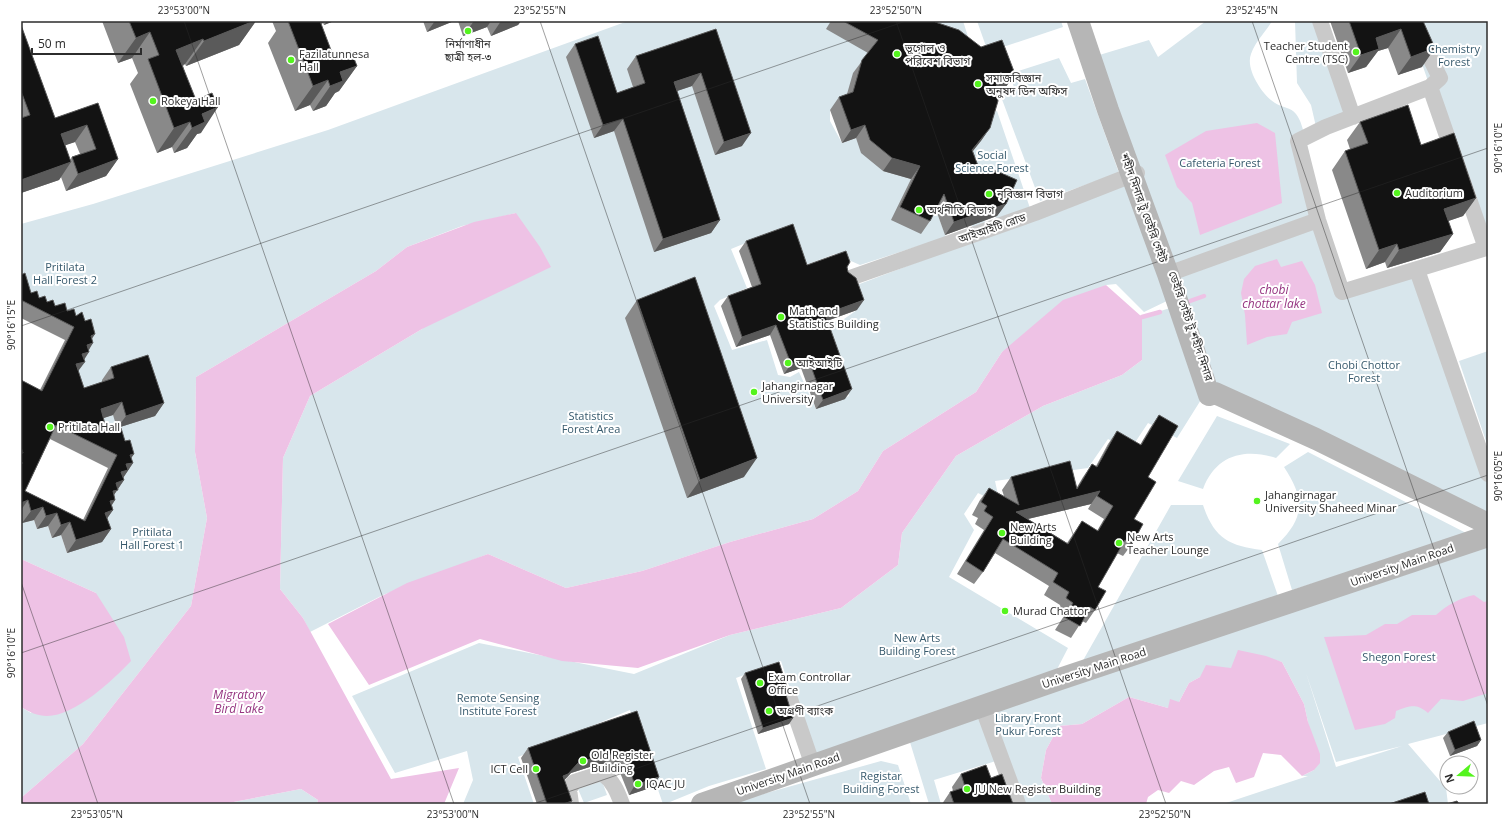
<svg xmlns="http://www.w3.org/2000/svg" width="1509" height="825" font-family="'Open Sans','Noto Sans Bengali',sans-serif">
	<rect width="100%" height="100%" fill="#fff"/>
	<path fill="#d8e6ec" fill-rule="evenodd" d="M628 21H831L881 47 845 105 830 110V121L842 143 856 138 883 171 911 179 924 178 946 237 860 265 835 254 803 266 785 227 731 249 747 288 720 300 714 306 732 350 767 340 778 375 790 377 799 372 816 409 849 396 826 324 844 319 857 310 849 288 1127 183 1171 299 1144 312 1116 284 1106 285 1002 352 976 392 883 451 858 491 813 519 730 542 642 571 566 588 488 554 383 595 310 632 303 618 280 589 283 458 310 396 422 329 516 213 462 226 407 247 376 271 196 377 195 452 207 518 191 606 83 744 21 798V707L31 713 96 593 21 559V520L22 523 34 520 37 529 48 526 52 538 61 535 67 553 119 483 79 426 113 415 117 428 102 380 105 390 65 386 84 356 21 301V224L93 204 328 130Z
		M915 21H963L973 52Z
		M977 21H1061L1063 27 988 52Z
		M1206 21H1272C1266 32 1256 40 1251 54 1245 69 1263 96 1275 103 1282 108 1291 107 1296 114 1301 120 1303 130 1305 137L1342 291 1417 270 1488 474V524L1215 393 1096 56 1149 40 1158 57Z
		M1295 21H1319L1349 118 1317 131 1311 105 1297 83Z
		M1407 21H1488V253Z
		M1059 58 1071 83 1085 79 1119 173 1040 201 1000 94 1014 87 1009 74Z
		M997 111 1032 214 975 234 967 213 992 225 1008 193 963 163 989 113Z
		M1173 307 1204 395 1177 438 1148 423 1130 450 1108 439 1088 468 995 481 1000 504 978 493 964 514 974 530 949 577 1068 648 1053 677 816 758 791 692 781 661 736 678 766 769 709 786 665 804H663L630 710 518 757 534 804H463L473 780 467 751 395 773 352 696 479 643 634 674 730 635 841 608 898 565 902 533 956 456 1043 406 1122 375 1142 360V317Z
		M1488 351V447L1459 361Z
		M1217 416 1290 444 1276 458C1244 448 1216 455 1203 489L1178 481Z
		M1308 452 1468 534 1292 590 1278 544C1305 517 1305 499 1284 467Z
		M1171 505H1203C1214 538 1229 546 1262 550L1278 596 1081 664Z
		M1488 536V723L1408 744 1446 788 1448 804H1223L1308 776H1302L1314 770 1308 722 1304 704 1282 662 1275 660 1231 668 1200 677 1189 683 1179 702 1168 708 1129 697 1082 724 1059 726 1046 750 1041 778 1052 804H1019L1002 759 995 704ZM1306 673 1336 762 1402 746 1336 767Z
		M980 716 996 761 934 780 941 804H929L909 739Z
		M881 761 898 765 911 804H727Z
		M602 781 607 795 584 803 578 789Z
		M301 789 318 800 317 804H223Z"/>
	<path fill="#eec2e5" d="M1257 123 1275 133 1282 203 1200 235 1192 203 1177 187 1165 155 1206 131Z
		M516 213 540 247 551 267 422 329 310 396 283 458 280 589 303 618 391 779 459 768 444 804H317L318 800 301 789 223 804H21V798L83 744 191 606 207 518 195 452 196 377 376 271 407 247 474 222Z
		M1277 259 1281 267 1302 261 1315 285 1322 313 1292 322 1287 334 1267 337 1247 345 1245 315 1241 293 1244 279 1255 266Z
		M1106 285 1142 317V360L1122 375 1043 406 956 456 902 533 898 565 841 608 730 635 638 668 562 661 480 639 369 685 328 624 407 583 488 554 566 588 642 571 730 542 813 519 858 491 883 451 976 392 1002 352 1063 300Z
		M21 559 96 593 124 637 131 661C113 680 75 716 47 716 38 716 29 712 21 707Z
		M1474 595 1484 602 1488 601V693L1463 701 1441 699 1428 713C1416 703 1410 706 1396 711L1395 718 1385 724 1355 730 1324 637 1366 635 1385 624H1397L1412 615H1436C1447 605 1460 598 1474 595Z
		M1238 650 1266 656 1282 662 1304 704 1308 722 1320 754V763L1314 770 1302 776 1281 755 1263 753 1254 777 1236 783 1229 767 1214 771 1194 785 1181 781 1169 793 1158 790 1148 797 1146 804H1052L1041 778 1046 750 1059 726 1082 724 1129 697 1168 708 1170 699 1179 702 1189 683 1200 677 1206 665 1231 668Z"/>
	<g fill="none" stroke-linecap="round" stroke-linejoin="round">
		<path stroke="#eec2e5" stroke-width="4.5" d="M1190 301 1204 296
			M1142 317 1160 312"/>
		<path stroke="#c9c9c9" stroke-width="16" d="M1320 21 1353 117
			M1412 21 1440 78 1430 87
			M1430 87 1486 248 1342 292 1318 220 1298 141 1326 127Z
			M1417 270 1488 474
			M1168 274 1318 220
			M850 278 1035 213 1137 173
			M790 699 813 766
			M982 706 1018 804
			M571 804 569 789 574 782 602 773C613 781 617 791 622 804"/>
		<path stroke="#b6b6b6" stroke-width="22" d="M1078 21 1108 110 1168 274 1209 395 1215 393 1316 439 1488 524
			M702 804 1060 679 1488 536"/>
	</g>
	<path fill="#898989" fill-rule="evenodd" d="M102 21H258L256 22V21L239 45 186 66 185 64 183 66 201 133 197 134 187 148 174 153 172 147 157 153 130 84 138 73 132 58 118 63Z
		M272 21H334L324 25 323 23 321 24 334 58 357 66 339 91 335 93 326 106 313 111 310 105 295 111 268 43 276 31Z
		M423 21H454L427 32Z
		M458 21H521L518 25 491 36 487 27 463 36Z
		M831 21H936L935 22 1006 87 997 91 990 128 973 151 980 171 1006 204 997 216 945 235 936 210 930 221 921 234 891 220 911 179 883 171 861 153 856 138 842 143 830 110 839 97 847 94 853 73 868 53 826 29Z
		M1330 21H1423L1422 67 1398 75 1388 48 1378 51 1366 67 1348 73Z
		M21 25 55 118 98 103 118 159 106 176 66 191 61 177 59 180 21 193ZM75 142 80 154 72 157 70 160 65 145Z
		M716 29 742 146 715 155 692 86 677 91 720 220 711 233 654 252 614 131 594 138 566 57 575 44 617 93 633 87 627 69 636 56Z
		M1360 122 1421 145 1476 198 1463 216 1448 221 1453 234 1440 252 1387 268 1385 262 1366 269 1332 170 1345 151 1350 149 1347 140Z
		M746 241 807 265 847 267 857 310 827 321 845 399 816 409 801 368 784 374 770 335 736 347 721 306 728 296 752 287 739 251Z
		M21 275 31 293 47 302 67 311 76 316 92 339 89 350 78 371 84 388 102 382V380L111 367 164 403 155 416 117 428 113 415 103 418 107 432 125 441 134 454 131 458 133 463 123 478 124 480 114 495 115 500 112 505 113 510 107 518 111 529 102 542 67 553 61 535 52 538 48 526 37 529 34 520 22 523 21 520V380L40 390 65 340 21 318ZM50 439 108 468 83 520 25 491Z
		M637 300 744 477 687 498 625 318Z
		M1159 415 1148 477 1134 519 1132 544 1123 556 1117 553 1098 587 1095 610 1086 623 1082 621 1071 638 1055 630 1064 616 1057 611 1060 605 1044 595 1049 586 995 553 983 572 974 584 957 574 984 530 975 524 978 518 972 515 980 500 989 488 1004 496 1002 490 1011 477 1077 487 1083 477 1092 464 1096 466 1108 444 1117 431 1140 445 1150 428ZM1091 504 1088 509 1104 519 1097 531 1082 521 1067 543 1028 519Z
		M745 673 786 695 793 718 789 724 758 734 741 679Z
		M637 711 653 787 629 795 617 765 610 767 604 764H599L571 773 564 780 572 801 569 804H537L521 758 528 748Z
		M1448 732 1481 740 1477 746 1450 756 1443 738Z
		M961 774 991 778 1013 804H942L950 792 953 791 952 787Z"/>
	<path fill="#5a5a5a" d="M254 21H256L239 45 186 66 204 41Z
		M306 21H325L323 23 297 34Z
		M327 21H334L324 25Z
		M435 21H454L427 32Z
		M474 21H491L487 27 463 36Z
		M501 21H521L518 25 491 36Z
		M1401 29 1388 48 1378 51 1366 67 1348 73 1361 55 1376 38Z
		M150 32 132 58 118 63 136 38Z
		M203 39 185 64 159 75 176 50Z
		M1435 48 1422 67 1398 75 1411 57Z
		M357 66 339 91 335 93 326 106 313 111 340 72Z
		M701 73 692 86 665 95 674 82Z
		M1015 74 1006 87 987 94 996 81Z
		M328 80 310 105 295 111 313 86Z
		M218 107 201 133 197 134 187 148 174 153 202 114Z
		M623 119 614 131 594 138 603 125Z
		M190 122 172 147 157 153 174 128Z
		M87 125 75 142 49 151 61 134Z
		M865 125 856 138 842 143 851 130Z
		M990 128 981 141 963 163 972 150Z
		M751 133 742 146 715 155 724 142Z
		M892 158 920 166 911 179 883 171Z
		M118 159 106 176 66 191 78 174Z
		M71 162 59 180 21 193V180Z
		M1476 198 1463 216 1431 227 1444 209Z
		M1006 204 997 216 945 235 954 222Z
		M720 220 711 233 654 252 663 239Z
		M1453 234 1440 252 1387 268 1399 250Z
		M1397 244 1385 262 1366 269 1379 250Z
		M864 300 857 310 818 324 825 314Z
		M776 325 770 335 736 347 742 337Z
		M95 334 88 345 93 343 87 353 89 352 82 363 85 362 76 374 73 367 91 336Z
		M808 358 801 368 784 374 791 364Z
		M852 389 845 399 816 409 823 400Z
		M122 402 113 415 92 422 101 409Z
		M164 403 155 416 117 428 126 416Z
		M134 454 127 464 133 463 121 481 124 480 109 502 114 485 130 455Z
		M757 458 744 477 687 498 700 480Z
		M1100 491 1091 504 1007 524 1016 512Z
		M28 500 21 510V503Z
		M115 500 107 512 113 510 104 523 96 525 110 501Z
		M43 507 34 520 22 523 31 511Z
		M57 513 48 526 37 529 46 516Z
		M70 522 61 535 52 538 61 525Z
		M111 529 102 542 67 553 76 540Z
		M793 718 789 724 758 734 763 728Z
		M1481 740 1477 746 1450 756 1455 750Z
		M606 754H611L604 764H599L571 773 561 784 563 776 578 763Z
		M624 755 617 765 610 767 617 758Z
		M659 777 653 787 629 795 635 785Z
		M572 801 569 804H563Z"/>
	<path fill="#131313" stroke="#5a5a5a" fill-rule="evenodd" d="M129 21H254L204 41 203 39 176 50 196 100 212 93 218 107 202 114 205 122 192 128 190 122 174 128 148 59 159 55 150 32 136 38Z
		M288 21H320L334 58 351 51 357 66 340 72 343 81 330 86 328 80 313 86Z
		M843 21H936L935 22 959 30 981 47 1002 40 1015 74 996 81 998 101 990 128 972 150 980 171 990 168 1017 180 1006 204 954 222 944 194 930 221 900 207 920 166 892 158 870 140 865 125 851 130 839 97 853 92 862 60 878 40Z
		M1349 21H1423L1435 48 1411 57 1401 29 1376 38 1379 49 1361 55Z
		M21 25 55 118 98 103 118 159 78 174 72 157 96 149 87 125 61 134 71 162 21 180V118L30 115 21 91Z
		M716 29 751 133 724 142 701 73 674 82 720 220 663 239 623 119 603 125 575 44 598 36 617 93 645 83 636 56Z
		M1408 105 1421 145 1454 133 1476 198 1444 209 1453 234 1399 250 1397 244 1379 250 1345 151 1368 143 1360 122Z
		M793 224 807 265 846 251 850 262 847 267 848 272 856 278 864 300 825 314 852 389 823 400 808 358 791 364 776 325 742 337 728 296 761 284 746 241Z
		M25 273 31 293 37 291 39 298 45 296 47 302 53 300 55 306 65 303 67 311 74 309 76 316 82 312 85 321 91 319 95 334 91 336 93 343 87 345 89 352 82 354 85 362 76 364 84 388 114 378 111 367 148 355 164 403 126 416 122 402 101 409 107 432 121 428 125 441 130 440 134 454 130 455 133 463 126 464 128 470 121 472 124 480 116 483 118 490 113 491 115 500 110 501 113 510 105 513 111 529 76 540 70 522 61 525 57 513 46 516 43 507 31 511 28 500 21 503V464L23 463 21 462V454L23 453 21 447V380L42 391 74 327 21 300V275ZM56 425 117 455 85 521 25 491Z
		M695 277 757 458 700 480 637 300Z
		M1159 415 1178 426 1148 477 1156 482 1134 519 1143 524 1132 544 1125 540 1098 587 1106 591 1095 610 1090 607 1080 626 1064 617 1073 603 1066 598 1069 592 1053 582 1058 573 1003 539 983 572 966 561 993 517 984 511 987 506 981 502 989 488 1019 505 1011 477 1070 461 1077 489 1092 464 1097 467 1117 431 1141 445ZM1100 491 1097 496 1113 506 1098 531 1082 521 1068 544 1016 512Z
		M779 662 787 687 786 695 793 718 763 728 745 673Z
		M637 711 659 777 635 785 624 755 617 758 611 754H606L578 763 568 774 563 776 572 801 563 804H547L528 748Z
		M1474 721 1481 740 1455 750 1448 732Z
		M986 765 991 778 1002 774 1013 804H954L950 792 965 787 961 774Z
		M1425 792 1429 804H1389Z
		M1457 801 1459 804H1447Z"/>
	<path fill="none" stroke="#2c2c2c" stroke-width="1" stroke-opacity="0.45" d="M184 21 454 804M540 21 810 804M896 21 1166 804M1252 21 1488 706M21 326 906 21M21 582 98 804M21 653 1488 148M533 804 1488 475M1484 804 1488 803"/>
	<g fill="#54f41e" stroke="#fff" stroke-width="1.5">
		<circle cx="468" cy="31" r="4"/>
		<circle cx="1356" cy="52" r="4"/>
		<circle cx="897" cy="54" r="4"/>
		<circle cx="291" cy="60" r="4"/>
		<circle cx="978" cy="84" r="4"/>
		<circle cx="153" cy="101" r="4"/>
		<circle cx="1397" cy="193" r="4"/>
		<circle cx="989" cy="194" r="4"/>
		<circle cx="919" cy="210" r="4"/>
		<circle cx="781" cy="317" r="4"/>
		<circle cx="788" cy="363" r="4"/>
		<circle cx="754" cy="392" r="4"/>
		<circle cx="50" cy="427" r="4"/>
		<circle cx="1257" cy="501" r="4"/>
		<circle cx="1002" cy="533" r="4"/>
		<circle cx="1119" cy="543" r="4"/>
		<circle cx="1005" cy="611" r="4"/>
		<circle cx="760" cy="683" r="4"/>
		<circle cx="769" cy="711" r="4"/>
		<circle cx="583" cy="761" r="4"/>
		<circle cx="536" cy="769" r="4"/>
		<circle cx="638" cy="784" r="4"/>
		<circle cx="967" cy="789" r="4"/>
	</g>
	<g text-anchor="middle" stroke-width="4" stroke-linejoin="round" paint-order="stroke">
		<g font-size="11" fill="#2c2c2c" stroke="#fff" text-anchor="start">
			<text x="468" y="48" text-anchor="middle">নির্মাণাধীন<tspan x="468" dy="13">ছাত্রী হল-৩</tspan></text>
			<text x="1348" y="50" text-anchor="end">Teacher Student<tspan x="1348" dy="13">Centre (TSC)</tspan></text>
			<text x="905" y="52">ভূগোল ও<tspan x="905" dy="13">পরিবেশ বিভাগ</tspan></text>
			<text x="299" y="58">Fazilatunnesa<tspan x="299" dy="13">Hall</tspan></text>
			<text x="986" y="82">সমাজবিজ্ঞান<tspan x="986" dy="13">অনুষদ ডিন অফিস</tspan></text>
			<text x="161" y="105">Rokeya Hall</text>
			<text x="1405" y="197">Auditorium</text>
			<text x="997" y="198">নৃবিজ্ঞান বিভাগ</text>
			<text x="927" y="214">অর্থনীতি বিভাগ</text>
			<text x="789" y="315">Math and<tspan x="789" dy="13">Statistics Building</tspan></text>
			<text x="796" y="367">আইআইটি</text>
			<text x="762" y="390">Jahangirnagar<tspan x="762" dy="13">University</tspan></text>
			<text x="58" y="431">Pritilata Hall</text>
			<text x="1265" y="499">Jahangirnagar<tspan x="1265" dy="13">University Shaheed Minar</tspan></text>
			<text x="1010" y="531">New Arts<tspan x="1010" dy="13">Building</tspan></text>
			<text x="1127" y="541">New Arts<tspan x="1127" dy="13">Teacher Lounge</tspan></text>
			<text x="1013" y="615">Murad Chattor</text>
			<text x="768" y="681">Exam Controllar<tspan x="768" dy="13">Office</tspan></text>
			<text x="777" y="715">অগ্রণী ব্যাংক</text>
			<text x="591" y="759">Old Register<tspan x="591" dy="13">Building</tspan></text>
			<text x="528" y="773" text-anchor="end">ICT Cell</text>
			<text x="646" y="788">IQAC JU</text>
			<text x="975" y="793">JU New Register Building</text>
		</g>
		<g font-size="11" fill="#36596c" stroke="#fff">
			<text x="1454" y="53">Chemistry<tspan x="1454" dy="13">Forest</tspan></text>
			<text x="992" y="159">Social<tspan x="992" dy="13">Science Forest</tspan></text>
			<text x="1220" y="167">Cafeteria Forest</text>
			<text x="65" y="271">Pritilata<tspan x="65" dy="13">Hall Forest 2</tspan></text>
			<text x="1364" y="369">Chobi Chottor<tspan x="1364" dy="13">Forest</tspan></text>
			<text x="591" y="420">Statistics<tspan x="591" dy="13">Forest Area</tspan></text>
			<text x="152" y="536">Pritilata<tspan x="152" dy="13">Hall Forest 1</tspan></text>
			<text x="917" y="642">New Arts<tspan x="917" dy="13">Building Forest</tspan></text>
			<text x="1399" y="661">Shegon Forest</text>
			<text x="498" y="702">Remote Sensing<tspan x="498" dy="13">Institute Forest</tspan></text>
			<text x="1028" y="722">Library Front<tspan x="1028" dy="13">Pukur Forest</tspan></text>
			<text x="881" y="780">Registar<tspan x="881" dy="13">Building Forest</tspan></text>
		</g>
		<g font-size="11" fill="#2c2c2c" stroke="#fff">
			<text transform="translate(1144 208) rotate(70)" y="4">শহীদ মিনার টু ডেইরি গেইট</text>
			<text transform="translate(992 228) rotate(-19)" y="4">আইআইটি রোড</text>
			<text transform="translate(1191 326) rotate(71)" y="4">ডেইরি গেইট টু শহীদ মিনার</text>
			<text transform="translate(1402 565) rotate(-19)" y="4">University Main Road</text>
			<text transform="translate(1094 668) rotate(-18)" y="4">University Main Road</text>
			<text transform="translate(788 774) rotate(-19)" y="4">University Main Road</text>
		</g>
		<g font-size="12" font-style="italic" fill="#953480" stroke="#fff">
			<text x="1274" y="294">chobi<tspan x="1274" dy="14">chottar lake</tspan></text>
			<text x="239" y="699">Migratory<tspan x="239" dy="14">Bird Lake</tspan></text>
		</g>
	</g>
	<rect width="1509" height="825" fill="none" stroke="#ffffff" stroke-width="44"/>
	<g transform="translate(1459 775) rotate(251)"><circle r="19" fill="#ffffff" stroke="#ababab"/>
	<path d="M0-3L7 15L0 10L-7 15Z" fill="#54f41e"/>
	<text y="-6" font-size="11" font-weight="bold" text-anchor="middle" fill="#2c2c2c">N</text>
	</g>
	<path d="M32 48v6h109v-6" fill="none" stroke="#2c2c2c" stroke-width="2"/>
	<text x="38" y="48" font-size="12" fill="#2c2c2c" stroke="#ffffff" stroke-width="3" paint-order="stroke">50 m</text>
	<rect x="22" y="22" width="1465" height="781" fill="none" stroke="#2c2c2c" stroke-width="1.5"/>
	<g font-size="10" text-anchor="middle" fill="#2c2c2c">
		<text x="184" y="14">23°53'00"N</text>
		<text x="540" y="14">23°52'55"N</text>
		<text x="896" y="14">23°52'50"N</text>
		<text x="1252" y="14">23°52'45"N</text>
		<text transform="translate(1498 148) rotate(-90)" y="4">90°16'10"E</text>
		<text transform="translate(11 325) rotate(-90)" y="4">90°16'15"E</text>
		<text transform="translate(1498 476) rotate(-90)" y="4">90°16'05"E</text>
		<text transform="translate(11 653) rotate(-90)" y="4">90°16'10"E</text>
		<text x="97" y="818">23°53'05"N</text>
		<text x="453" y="818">23°53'00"N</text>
		<text x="809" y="818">23°52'55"N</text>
		<text x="1165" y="818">23°52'50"N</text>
	</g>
</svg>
